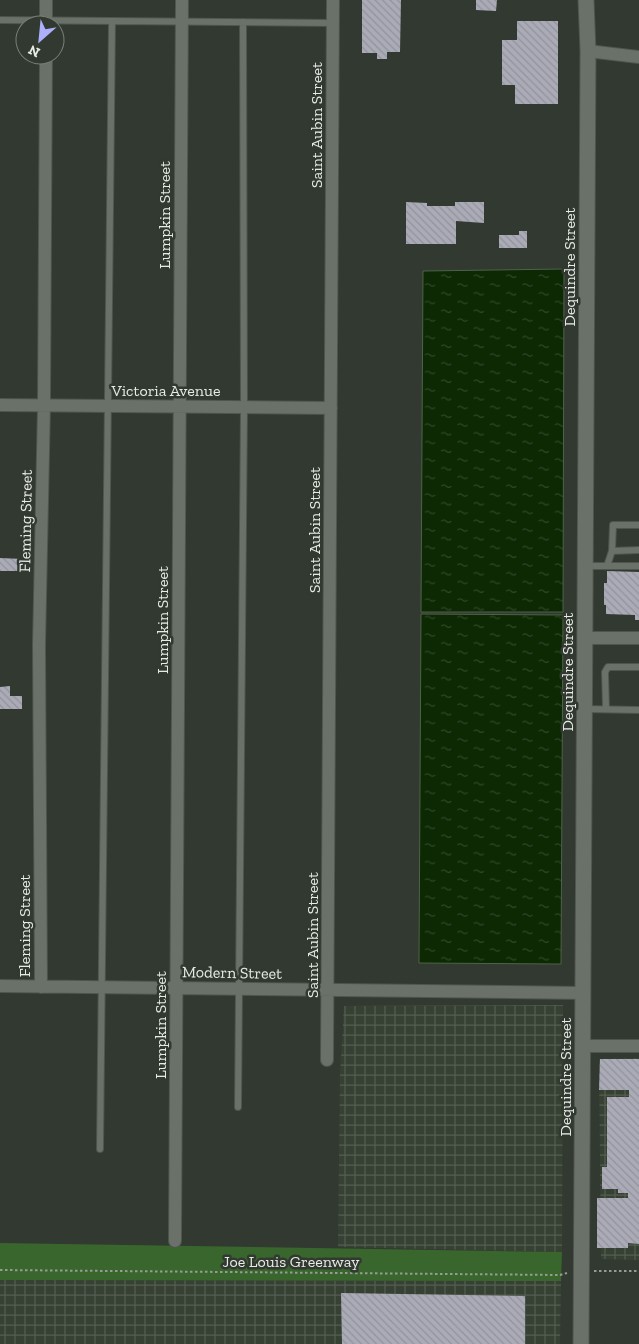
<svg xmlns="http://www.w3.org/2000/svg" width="639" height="1344" font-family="'Zilla Slab',serif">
	<defs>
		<pattern id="industrial-grid" width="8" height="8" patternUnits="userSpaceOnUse" patternTransform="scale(1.25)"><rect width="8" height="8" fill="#364133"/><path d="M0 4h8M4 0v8" fill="none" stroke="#535d51"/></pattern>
		<pattern id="water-ripples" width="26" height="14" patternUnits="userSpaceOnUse" patternTransform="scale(1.25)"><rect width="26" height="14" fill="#0c2904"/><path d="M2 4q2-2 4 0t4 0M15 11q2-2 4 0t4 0" fill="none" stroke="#2f4829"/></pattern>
		<pattern id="building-back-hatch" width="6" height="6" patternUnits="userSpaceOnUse" patternTransform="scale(1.25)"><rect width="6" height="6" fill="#aaabb7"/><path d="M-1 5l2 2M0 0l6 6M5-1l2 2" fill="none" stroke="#91929a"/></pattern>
	</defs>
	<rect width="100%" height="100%" fill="#323931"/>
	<path fill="url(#industrial-grid)" d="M563 1005 562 1252 338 1247 340 1076 344 1006Z
		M639 1058V1260L601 1259 599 1059Z
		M0 1280 561 1281 560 1344H0Z"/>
	<path fill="#39662c" d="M0 1243 562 1252 561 1281 0 1280Z"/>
	<path fill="url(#water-ripples)" stroke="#4e6348" d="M564 269 563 612H421L423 271Z
		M421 614 563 615 561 964 419 963Z"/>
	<path fill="url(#building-back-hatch)" d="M362 0H401L400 52H387V59H377V53H362Z
		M476 0H497L496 11 476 10Z
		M517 21H558V104H515V85H502V40H517Z
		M406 202 427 203V206H455V202H484V223L456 221V244H406Z
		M519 231H527V248H499V235H519Z
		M0 558 23 559V571H0Z
		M607 571 639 572V620H635V615L606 614V605H604V583H607Z
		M10 686V696H22V709H0V687Z
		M600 1059H639V1244L628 1243V1248H597V1198H628V1193H618V1189H602V1167H607V1097H629V1090H599Z
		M341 1293 525 1296V1344H342Z"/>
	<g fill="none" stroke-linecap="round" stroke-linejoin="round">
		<g stroke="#4f554e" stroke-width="8">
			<path id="service" d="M0 20 333 23
				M612 551 639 550
				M586 566H639
				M607 566 612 551 613 525H639
				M585 709 639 710
				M606 709 605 672 608 667H639
				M238 1107 244 407 243 22
				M100 1149 112 22"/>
		</g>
		<g stroke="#4f554e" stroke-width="14">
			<path id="minor" d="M46 25V0
				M588 51 639 57
				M0 405 331 408
				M585 638H639
				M0 986 583 993
				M41 987 39 645 44 405 46 55
				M583 1046H639
				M327 1060 333 0
				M175 1241 182 0"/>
		</g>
		<g stroke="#4f554e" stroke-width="17">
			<path id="tertiary" d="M581 1344 588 51 586 0"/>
		</g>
		<path stroke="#969b95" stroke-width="2" stroke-dasharray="2.5 2.5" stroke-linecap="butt" d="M0 1270 560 1275 567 1273
			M594 1271H639"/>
		<use href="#service" stroke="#6a7168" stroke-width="6"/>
		<use href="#minor" stroke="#6a7168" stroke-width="12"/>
		<use href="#tertiary" stroke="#6a7168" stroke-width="15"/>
	</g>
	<g text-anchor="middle" stroke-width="5" stroke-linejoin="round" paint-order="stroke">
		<g font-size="16" fill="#e7ebe6" stroke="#323931">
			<text transform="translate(316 125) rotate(-90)" y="6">Saint Aubin Street</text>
			<text transform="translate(164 215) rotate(-90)" y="6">Lumpkin Street</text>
			<text transform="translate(569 267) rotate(-90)" y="6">Dequindre Street</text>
			<text x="166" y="396">Victoria Avenue</text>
			<text transform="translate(25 521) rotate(-89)" y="6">Fleming Street</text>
			<text transform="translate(314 530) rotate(-90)" y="6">Saint Aubin Street</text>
			<text transform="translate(162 620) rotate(-90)" y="6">Lumpkin Street</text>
			<text transform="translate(567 672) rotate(-90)" y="6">Dequindre Street</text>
			<text transform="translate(24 926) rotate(-90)" y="6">Fleming Street</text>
			<text transform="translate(312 935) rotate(-90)" y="6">Saint Aubin Street</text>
			<text transform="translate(232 972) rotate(1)" y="6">Modern Street</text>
			<text transform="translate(160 1025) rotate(-90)" y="6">Lumpkin Street</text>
			<text transform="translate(565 1077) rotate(-90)" y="6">Dequindre Street</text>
			<text x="291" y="1267">Joe Louis Greenway</text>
		</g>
	</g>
	<g transform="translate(40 40) rotate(207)"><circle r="24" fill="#323931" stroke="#7a8079"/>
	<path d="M0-4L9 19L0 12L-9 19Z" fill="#adaffb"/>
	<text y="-8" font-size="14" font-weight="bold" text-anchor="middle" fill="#e7ebe6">N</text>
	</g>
</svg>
